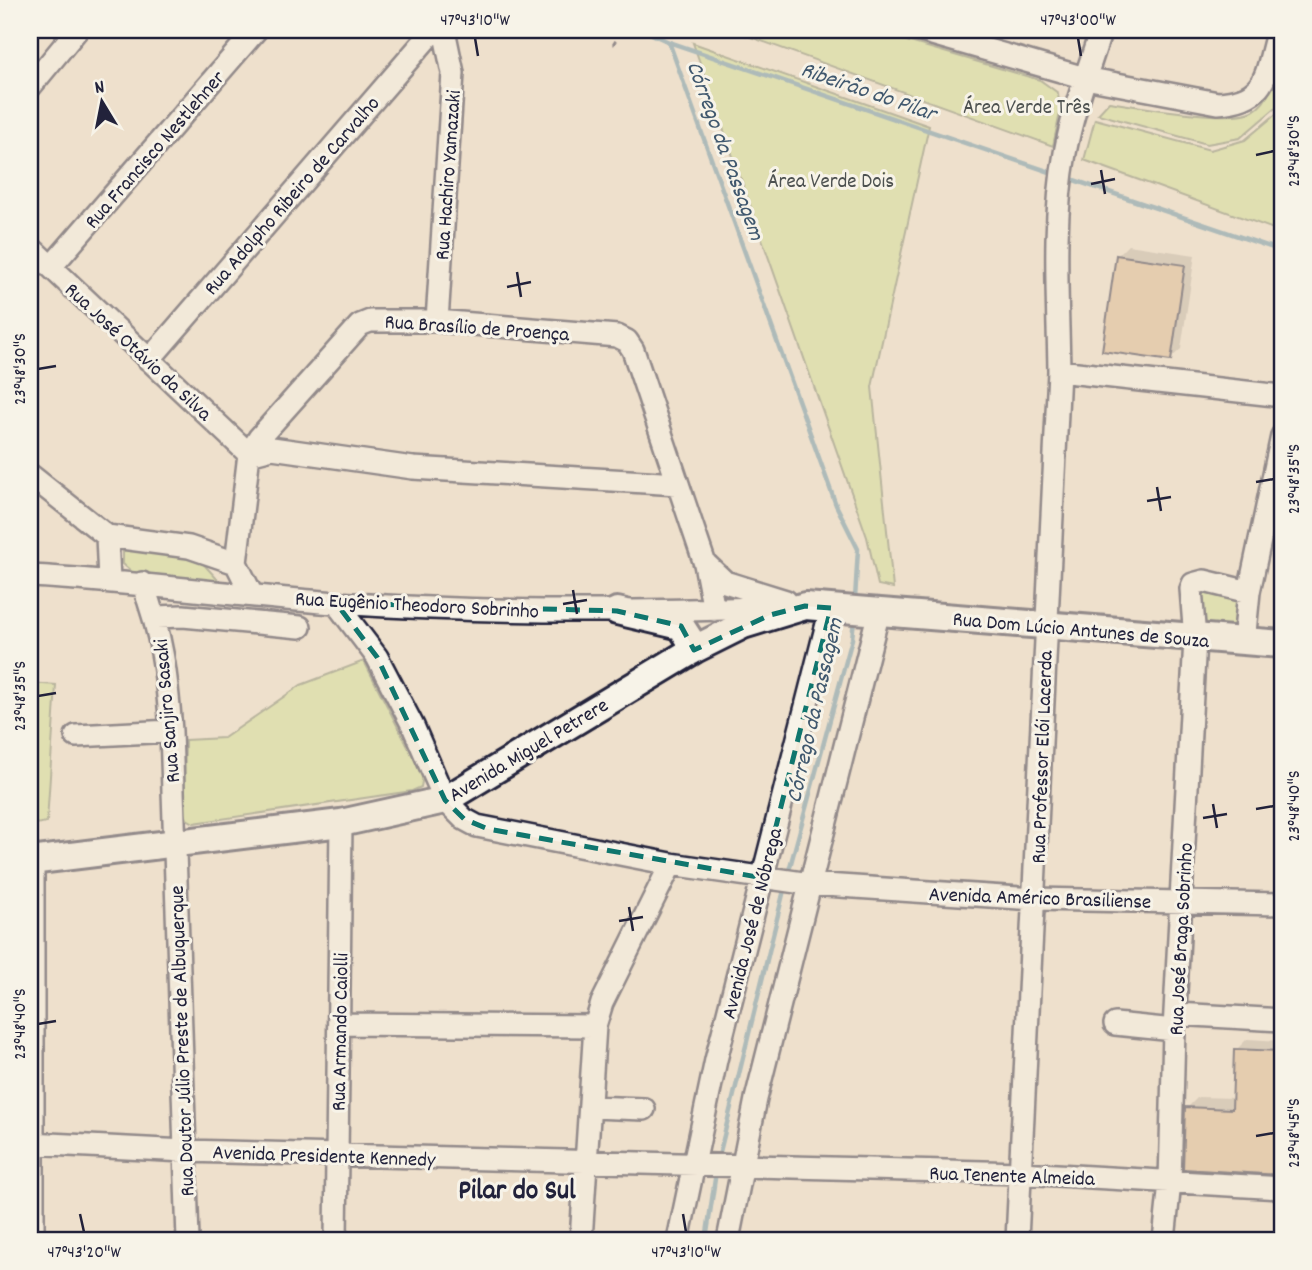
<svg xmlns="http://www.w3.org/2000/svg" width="1312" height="1270" font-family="Dekko,sans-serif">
	<rect width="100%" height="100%" fill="#eee0cc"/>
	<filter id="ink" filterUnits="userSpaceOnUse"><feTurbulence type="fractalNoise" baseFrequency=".0143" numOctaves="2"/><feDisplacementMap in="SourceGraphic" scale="14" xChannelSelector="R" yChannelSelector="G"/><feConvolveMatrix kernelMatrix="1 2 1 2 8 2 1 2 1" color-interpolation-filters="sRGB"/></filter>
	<g filter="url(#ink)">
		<path fill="#cede91" stroke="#788066" stroke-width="2" d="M731 30H869L1040 80 1058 93 1060 113 1053 146Z
			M693 43 929 126 872 387 893 588 878 585 867 537Z
			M1282 49V102L1240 138 1207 144 1098 114 1109 102C1137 106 1231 123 1253 111 1273 100 1277 69 1282 49Z
			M1282 109V232L1084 160 1095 119 1210 150 1245 140Z
			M134 546 198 558 219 581 132 572 123 564V551Z
			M1202 588 1238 599 1232 633 1195 631Z
			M364 661 423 776 421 787 412 791 194 823 187 819 184 810 185 740 224 738 301 685Z
			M30 683 56 685 47 822 30 825Z"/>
		<path fill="#0003" d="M1128 245 1195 255 1181 349 1170 359 1117 256Z
			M1247 1039 1282 1041V1173L1185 1168 1187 1108 1198 1097 1235 1098 1236 1050Z"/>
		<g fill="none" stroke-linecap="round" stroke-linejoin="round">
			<path stroke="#5f8da2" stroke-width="4.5" d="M643 30 669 42 1056 174
				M669 42 836 505 858 549 855 599
				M1068 178 1282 251
				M788 874 852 639 854 619
				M718 1160 785 886
				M706 1240 716 1172"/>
		</g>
		<path fill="#dab58c" stroke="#22223b" stroke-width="2" d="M1116 255 1185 265 1171 361 1102 351Z
			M1234 1049 1282 1051V1175L1183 1169 1185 1107 1232 1109Z"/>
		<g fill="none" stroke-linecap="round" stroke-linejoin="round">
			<g stroke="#22223b" stroke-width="26">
				<path id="minor" d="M918 30 1085 78 1218 103C1270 100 1265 72 1278 30
					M30 87 77 30
					M30 247 249 454 272 448 413 468 678 484
					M51 267 256 30
					M437 321 453 73 444 30
					M149 360 434 30
					M1059 371 1282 396
					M30 475 107 536 189 547 236 563
					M107 536 109 580
					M706 564 725 582 786 601
					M30 576C132 581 234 596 336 603 485 613 634 613 782 607
					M142 583C162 634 167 676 171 731L188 1240
					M252 595 236 563 249 454 259 438 360 325 370 321H437L617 336 627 341 633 350 705 564 714 610
					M336 603 377 657 413 726 445 800 464 819 477 826 671 864 810 884 1035 899 1282 904
					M155 617 183 616 300 627
					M1244 642 1249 592 1282 436
					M76 736 171 731
					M1176 1014 1282 1020
					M339 1024 595 1026
					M1115 1024 1174 1030
					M591 1107 644 1109
					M30 1143 185 1151 1022 1173 1282 1188
					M33 1240V860
					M336 1240 341 823
					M581 1240 595 1026 602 1003 671 864
					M678 1240 716 1060 831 608
					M728 1240 756 1099 879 611
					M1017 1240 1059 371C1058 299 1052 224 1065 153 1073 110 1088 71 1101 30
					M1164 1240 1170 1182 1174 1030 1195 639 1191 589 1193 584 1204 581 1249 592"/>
			</g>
			<g stroke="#22223b" stroke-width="32">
				<path id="major" d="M617 611 681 626 690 640V652
					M30 861 341 823 445 800 695 649 743 625 805 606 1282 644"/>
			</g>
			<path stroke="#22223b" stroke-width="2.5" stroke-dasharray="5 5" stroke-linecap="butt" d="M613 45 622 30"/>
			<use href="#minor" stroke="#f7f3e8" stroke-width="21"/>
			<use href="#major" stroke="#f7f3e8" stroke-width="26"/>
		</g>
	</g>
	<path d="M0 0H1312V1270H0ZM336 603 617 611 681 626 694 650 770 615 805 606 831 608 763 878 488 829 464 819 445 800 377 657Z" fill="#eee0cc" fill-opacity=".55" fill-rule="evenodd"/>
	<path fill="none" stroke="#0f766e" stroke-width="5" stroke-dasharray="14 9" stroke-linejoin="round" d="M336 603 617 611 681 626 694 650 770 615 805 606 831 608 763 878 488 829 464 819 445 800 377 657Z"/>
	<path fill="none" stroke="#22223b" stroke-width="2.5" d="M475 38 478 56M1078 38 1081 56M1256 155 1274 151M1101 170 1105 194M1091 184 1115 179M517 272 521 297M507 287 531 282M38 369 56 366M1256 482 1274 479M1157 487 1161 511M1147 501 1171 497M573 590 577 614M563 604 587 600M38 696 56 693M1213 804 1217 828M1256 809 1274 806M1203 818 1227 814M629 907 633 931M619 921 643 917M38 1024 56 1021M1256 1136 1274 1133M80 1214 84 1232M683 1214 686 1232"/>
	<g text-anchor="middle" stroke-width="6" stroke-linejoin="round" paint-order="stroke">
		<g font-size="21" fill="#4d5150" stroke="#f7f3e8">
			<text x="1027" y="113">Área Verde Três</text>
			<text x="831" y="187">Área Verde Dois</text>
		</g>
		<g font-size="21" fill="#22223b" stroke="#f7f3e8">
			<text transform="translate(154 149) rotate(-49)" y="7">Rua Francisco Nestlehner</text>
			<text transform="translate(447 175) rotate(-86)" y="7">Rua Hachiro Yamazaki</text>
			<text transform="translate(291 195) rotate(-49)" y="7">Rua Adolpho Ribeiro de Carvalho</text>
			<text transform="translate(477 327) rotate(4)" y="7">Rua Brasílio de Proença</text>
			<text transform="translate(139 351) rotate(43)" y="7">Rua José Otávio da Silva</text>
			<text transform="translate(417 604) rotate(3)" y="7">Rua Eugênio Theodoro Sobrinho</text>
			<text transform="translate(1081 629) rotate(5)" y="7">Rua Dom Lúcio Antunes de Souza</text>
			<text transform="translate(166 711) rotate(-95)" y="7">Rua Sanjiro Sasaki</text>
			<text transform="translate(528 749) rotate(-31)" y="7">Avenida Miguel Petrere</text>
			<text transform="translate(1041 757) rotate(-88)" y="7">Rua Professor Elói Lacerda</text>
			<text transform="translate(1040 897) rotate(2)" y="7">Avenida Américo Brasiliense</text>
			<text transform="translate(751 923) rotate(-76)" y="7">Avenida José de Nóbrega</text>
			<text transform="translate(1180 939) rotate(-87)" y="7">Rua José Braga Sobrinho</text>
			<text transform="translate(339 1032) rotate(-89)" y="7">Rua Armando Caiolli</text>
			<text transform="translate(181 1041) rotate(-92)" y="7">Rua Doutor Júlio Preste de Albuquerque</text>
			<text transform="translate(324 1155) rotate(2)" y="7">Avenida Presidente Kennedy</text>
			<text transform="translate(1012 1175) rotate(2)" y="7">Rua Tenente Almeida</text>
		</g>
		<g font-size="23" font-style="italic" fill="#40586e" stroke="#f7f3e8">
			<text transform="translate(869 90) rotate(19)" y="8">Ribeirão do Pilar</text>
			<text transform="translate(727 150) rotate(70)" y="8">Córrego da Passagem</text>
			<text transform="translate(813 710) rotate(-77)" y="8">Córrego da Passagem</text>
		</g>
		<g font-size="28" font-weight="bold" fill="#22223b" stroke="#f7f3e8">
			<text x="517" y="1198">Pilar do Sul</text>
		</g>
	</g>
	<rect width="1312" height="1270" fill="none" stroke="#f7f3e8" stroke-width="77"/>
	<g transform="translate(102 102) rotate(350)" stroke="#f7f3e8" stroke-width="5" paint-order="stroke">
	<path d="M0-5L12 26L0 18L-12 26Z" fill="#22223b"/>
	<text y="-10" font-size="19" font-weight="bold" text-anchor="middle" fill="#22223b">N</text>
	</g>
	<rect x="38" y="38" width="1236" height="1194" fill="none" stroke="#22223b" stroke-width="2.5"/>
	<g font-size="18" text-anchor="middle" fill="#22223b">
		<text x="475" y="25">47°43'10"W</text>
		<text x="1078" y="25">47°43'00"W</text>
		<text transform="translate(1293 151) rotate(-90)" y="6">23°48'30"S</text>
		<text transform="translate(19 369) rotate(-90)" y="6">23°48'30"S</text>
		<text transform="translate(1293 479) rotate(-90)" y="6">23°48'35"S</text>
		<text transform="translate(19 696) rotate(-90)" y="6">23°48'35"S</text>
		<text transform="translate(1293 806) rotate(-90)" y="6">23°48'40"S</text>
		<text transform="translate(19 1024) rotate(-90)" y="6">23°48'40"S</text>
		<text transform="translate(1293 1133) rotate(-90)" y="6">23°48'45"S</text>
		<text x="84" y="1257">47°43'20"W</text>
		<text x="686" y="1257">47°43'10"W</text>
	</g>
</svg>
